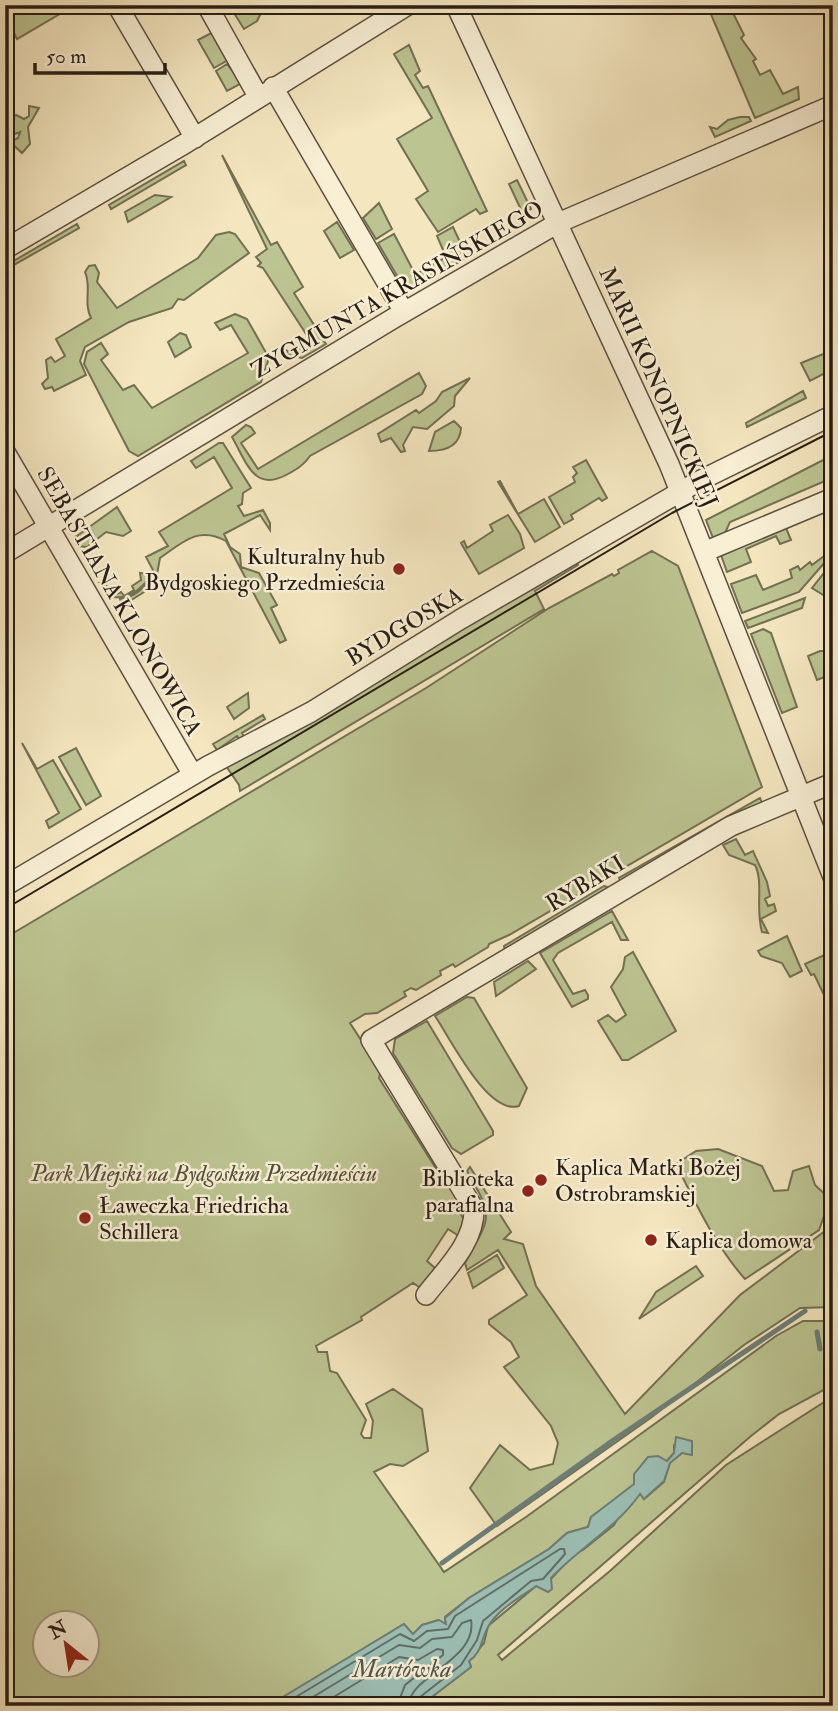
<svg xmlns="http://www.w3.org/2000/svg" width="838" height="1711" font-family="'IM FELL Double Pica',serif">
	<rect width="100%" height="100%" fill="#f4e6bf"/>
	<filter id="stains"><feTurbulence type="fractalNoise" baseFrequency=".00286" numOctaves="4"/><feColorMatrix values="0 0 0 0 .2 0 0 0 0 .09 0 0 0 0 .02 0 0 0 .5 -.17"/></filter>
	<radialGradient id="worn" r=".72"><stop offset=".6" stop-color="#630" stop-opacity="0"/><stop offset="1" stop-color="#630" stop-opacity=".3"/></radialGradient>
	<path fill="#bcc491" stroke="#727053" stroke-width="2" fill-rule="evenodd" d="M39 5H49L58 15 17 39 10 25 5 27V15L16 9 21 14Z
		M229 5H237L240 10 256 5 261 13 257 21 244 29Z
		M707 5H729L744 35 741 38 756 59 753 61 760 75 770 70 783 94 798 87 799 99 755 118Z
		M213 32 228 60 214 68 198 40Z
		M409 45 420 71 415 75 423 88 428 86 487 211 480 214 476 209 438 232 416 199 428 191 397 139 432 118 394 54Z
		M227 64 242 83 227 91 216 71Z
		M29 106 39 108 28 127 30 144 22 153 10 142 18 138 20 132 5 138V121L16 115 24 119 29 116Z
		M740 117H749L751 121 715 137 710 127 717 129 728 120Z
		M222 155 271 245 277 242 303 287 294 293 326 344 302 358 288 355 285 350 291 352 310 340 263 268 258 266 261 263 256 257 267 249Z
		M184 161 186 165 111 209 109 205Z
		M517 180 531 209 523 214 509 184Z
		M155 195 171 197 128 222 125 212Z
		M379 203 392 229 376 239 363 218Z
		M337 222 354 250 340 258 324 231Z
		M77 224 79 228 5 270V266Z
		M453 227 467 257 407 293 378 243 394 234 414 272H420L446 257 437 236Z
		M229 232 235 234 249 253 184 300 178 299 172 308 129 322 85 347 80 361 86 375 54 391 52 387 45 389 42 384 48 378 46 360 51 357 55 362 65 356 56 339 91 318C83 302 92 287 85 272L89 266 95 265 99 273 97 282 117 308 198 258 216 235Z
		M235 314 247 319 269 358 261 382 138 456 129 451 84 364 87 352 101 343 108 354 101 360 123 390 134 385 152 408 248 353 231 325 220 330 215 323Z
		M180 333 186 335 191 347 175 357 168 342Z
		M828 352 833 355V369L810 381 801 363Z
		M419 373 426 386 422 394 310 456C304 465 297 469 288 474 254 493 247 463 232 437L246 425 251 427 255 433 241 443 258 469Z
		M470 378 455 396 454 406 427 429 413 427 403 445 405 451 401 452 391 438 381 442 378 434 416 410 419 413 436 401 442 392Z
		M803 391 806 398 747 427 746 423Z
		M454 421 461 428C460 446 445 451 429 451L435 432Z
		M219 443H223L251 488 243 493 242 504 238 506 244 516 263 510 270 523V530L260 515 224 534 230 547 240 554 241 567 259 573 277 605 271 608 286 640 280 643 226 541C199 526 184 541 160 558L155 585 116 610 122 604 120 599C132 598 143 590 149 579 139 590 130 599 113 597L100 583H105L112 596 121 592 124 596 134 590 132 586 141 580 140 573 149 574 153 570 146 557 168 546 159 532 232 488 214 457 196 468 191 461Z
		M833 455V470L830 472 832 478 730 522 725 533 713 538 706 520Z
		M586 460 607 498 602 501 599 498 571 515 573 519 564 524 549 497 575 482 573 477 577 473 573 467Z
		M500 481 518 514 544 499 560 527 535 542 498 482Z
		M117 507 131 531 123 536 106 532 87 547 77 546 74 538Z
		M508 515 520 534 524 548 479 574 461 543 464 541 467 548 493 531 490 525Z
		M786 528 791 540 780 544 776 536 746 549 751 562 727 572 720 552Z
		M652 551 678 566 762 787 509 935 489 944 488 947 455 967 453 964 440 971 441 975 416 990 411 988 404 992 406 996 377 1013 365 1014 350 1023 381 1071 379 1078 437 1170 446 1172 461 1199 454 1203 465 1221 459 1236 448 1229 427 1261 436 1269 422 1289 413 1283 361 1317 362 1320 316 1346 318 1352H327L330 1371 337 1373 366 1420 361 1434 364 1438H371L373 1421 366 1404 393 1389 422 1409 428 1451 403 1466 390 1464 374 1472 444 1572 526 1517 776 1336 803 1321H833V1385L779 1414 751 1436 498 1655 502 1660 610 1571 726 1465 832 1397 833 1706H420L471 1667 469 1661 484 1643 488 1626 536 1586 551 1579 574 1554 583 1550 614 1525 620 1514 640 1493 644 1499 664 1482 670 1462 682 1453 674 1446V1453L667 1461 591 1517 588 1527 567 1533 549 1549 469 1598 445 1617 446 1625 438 1620 422 1625 413 1635 404 1624 269 1706H5V938L426 688 549 608 612 574 614 576 619 573 618 570ZM46 1624H88V1666H46Z
		M824 556 826 561 799 592 742 613 731 584 756 575 763 590 792 578 790 570 798 566 800 570 810 562 812 565Z
		M574 558 578 565 535 591 544 609 240 791 239 785 226 766Z
		M828 568 833 601 812 588Z
		M805 598 802 608 748 628 745 621Z
		M763 629 771 633 797 707 782 713 751 634Z
		M820 651H824L830 675 817 680 808 656Z
		M248 693 249 708 234 719 227 707Z
		M263 715 265 719 242 733 245 739 241 741 237 736 217 750 213 744Z
		M22 743 37 769 53 760 81 809 49 828 46 821 59 813Z
		M76 748 101 796 86 805 59 757Z
		M760 798 762 803 621 882 619 878Z
		M736 839 745 855 753 851 767 882 770 896 765 899 768 906 774 904 776 911 761 919 768 933 762 932C755 908 764 883 755 865L729 855 723 845Z
		M604 886 610 888 505 951 504 946Z
		M612 911 628 940H621L612 922 558 953 553 960 573 994 585 990 588 995V999L572 1007 540 953Z
		M787 936 802 971 790 977 782 963 761 956 758 951Z
		M833 951V989L823 993 814 974 811 975 805 964Z
		M633 952 676 1031 628 1060H622L598 1021 608 1015 616 1022 626 1015 611 987 623 969 625 957Z
		M528 961 536 969 496 996 494 982Z
		M467 997 474 998 527 1088 519 1106C488 1116 450 1038 435 1016Z
		M427 1021 493 1131V1135L461 1154 452 1148 393 1053 395 1039Z
		M718 1149 762 1166 774 1191 788 1190 793 1171 809 1166 815 1185 830 1199 819 1230 745 1279C715 1245 696 1204 676 1164L696 1151Z
		M470 1167 511 1232 504 1239 523 1244 536 1286 625 1414 740 1295 833 1225V1307L800 1308 744 1345 652 1417 497 1526 470 1488 500 1445 530 1470 553 1464 558 1443 551 1426 504 1367 519 1357 511 1342 489 1324V1320L527 1295 498 1250 467 1270 465 1263C490 1217 495 1219 467 1171Z
		M497 1255 504 1268 473 1288 468 1273Z
		M696 1266 703 1276 639 1319 656 1292Z"/>
	<path fill="#9cbfb5" stroke="#6d7e75" stroke-width="2" d="M676 1437 692 1441V1455L682 1453 670 1463 664 1481 644 1499 640 1494C616 1528 579 1548 551 1578L552 1589 548 1592 536 1586C521 1597 497 1610 488 1627 481 1639 482 1653 469 1661L471 1667 420 1706H268L404 1624 413 1634 422 1625 439 1620 446 1624 445 1618 469 1598 549 1549 567 1533 588 1527 591 1517 634 1484V1474L648 1457 658 1456 667 1461 674 1453Z"/>
	<g fill="none" stroke-linecap="round" stroke-linejoin="round">
		<path stroke="#626e65" stroke-width="2" d="M281 1706 400 1634 414 1641 427 1631 448 1629 455 1616 560 1549H564L565 1554 543 1579 531 1581 483 1621 477 1640 461 1665 420 1697 417 1706
			M298 1706 399 1645 420 1648 432 1639 452 1637 462 1623 471 1620C478 1660 410 1675 408 1706
			M319 1706 399 1657 418 1660 437 1649 443 1650V1655L405 1685 397 1706"/>
		<path stroke="#6d7e75" stroke-width="5" d="M817 1332 820 1349
			M442 1563 612 1441 805 1311"/>
		<g stroke="#5a4f40" stroke-width="22">
			<path id="minor" d="M117 5 195 138
				M207 5 258 96
				M456 5 669 464 833 877
				M273 87 404 312
				M5 249 186 143 408 5
				M5 452 193 775
				M704 552 833 498
				M5 553 394 318 558 223 833 105
				M5 886 208 766 311 712 461 619 699 481 833 415
				M426 1295C446 1269 475 1242 474 1209L371 1040 731 826 833 783"/>
		</g>
		<use href="#minor" stroke="#f8efd5" stroke-width="19"/>
		<path stroke="#271d15" stroke-width="2" d="M5 909 672 513 833 431"/>
	</g>
	<g fill="#8f2418" stroke="#f8efd5" stroke-width="2.5">
		<circle cx="399" cy="569" r="7"/>
		<circle cx="541" cy="1180" r="7"/>
		<circle cx="528" cy="1191" r="7"/>
		<circle cx="85" cy="1218" r="7"/>
		<circle cx="651" cy="1240" r="7"/>
	</g>
	<g text-anchor="middle" stroke-width="5" stroke-linejoin="round" paint-order="stroke">
		<g font-size="23" fill="#271d15" stroke="#f8efd5">
			<text transform="translate(397 289) rotate(-30)" y="8">ZYGMUNTA KRASIŃSKIEGO</text>
			<text transform="translate(659 387) rotate(66)" y="8">MARII KONOPNICKIEJ</text>
			<text transform="translate(120 601) rotate(60)" y="8">SEBASTIANA KLONOWICA</text>
			<text transform="translate(404 626) rotate(-31)" y="8">BYDGOSKA</text>
			<text transform="translate(585 883) rotate(-31)" y="8">RYBAKI</text>
		</g>
		<g font-size="23" fill="#271d15" stroke="#f8efd5" text-anchor="start">
			<text x="385" y="564" text-anchor="end">Kulturalny hub<tspan x="385" dy="26">Bydgoskiego Przedmieścia</tspan></text>
			<text x="555" y="1175">Kaplica Matki Bożej<tspan x="555" dy="26">Ostrobramskiej</tspan></text>
			<text x="514" y="1186" text-anchor="end">Biblioteka<tspan x="514" dy="26">parafialna</tspan></text>
			<text x="99" y="1213">Ławeczka Friedricha<tspan x="99" dy="26">Schillera</tspan></text>
			<text x="665" y="1248">Kaplica domowa</text>
		</g>
		<g font-size="23" font-style="italic" fill="#544f3a" stroke="#f8efd5">
			<text x="204" y="1181">Park Miejski na Bydgoskim Przedmieściu</text>
		</g>
		<g font-size="24" font-style="italic" fill="#50564d" stroke="#f8efd5">
			<text x="402" y="1677">Martówka</text>
		</g>
	</g>
	<rect width="838" height="1711" fill="none" stroke="#f4e6bf" stroke-width="28"/>
	<rect x="7" y="7" width="824" height="1697" fill="none" stroke="#271d15" stroke-width="3.5"/>
	<rect x="14" y="14" width="810" height="1683" fill="none" stroke="#271d15" stroke-width="2"/>
	<g transform="translate(66 1644) rotate(330)"><circle r="33" fill="#f8efd5" stroke="#a49b88" stroke-width="2"/>
	<path d="M0-5L12 26L0 18L-12 26Z" fill="#8f2418"/>
	<text y="-10" font-size="19" font-weight="bold" text-anchor="middle" fill="#271d15">N</text>
	</g>
	<path d="M35 63v10h130v-10" fill="none" stroke="#271d15" stroke-width="3.5"/>
	<text x="46" y="63" font-size="21" fill="#271d15" stroke="#f8efd5" stroke-width="5" paint-order="stroke">50 m</text>
	<rect width="100%" height="100%" filter="url(#stains)"/>
	<rect width="100%" height="100%" fill="url(#worn)"/>
</svg>
